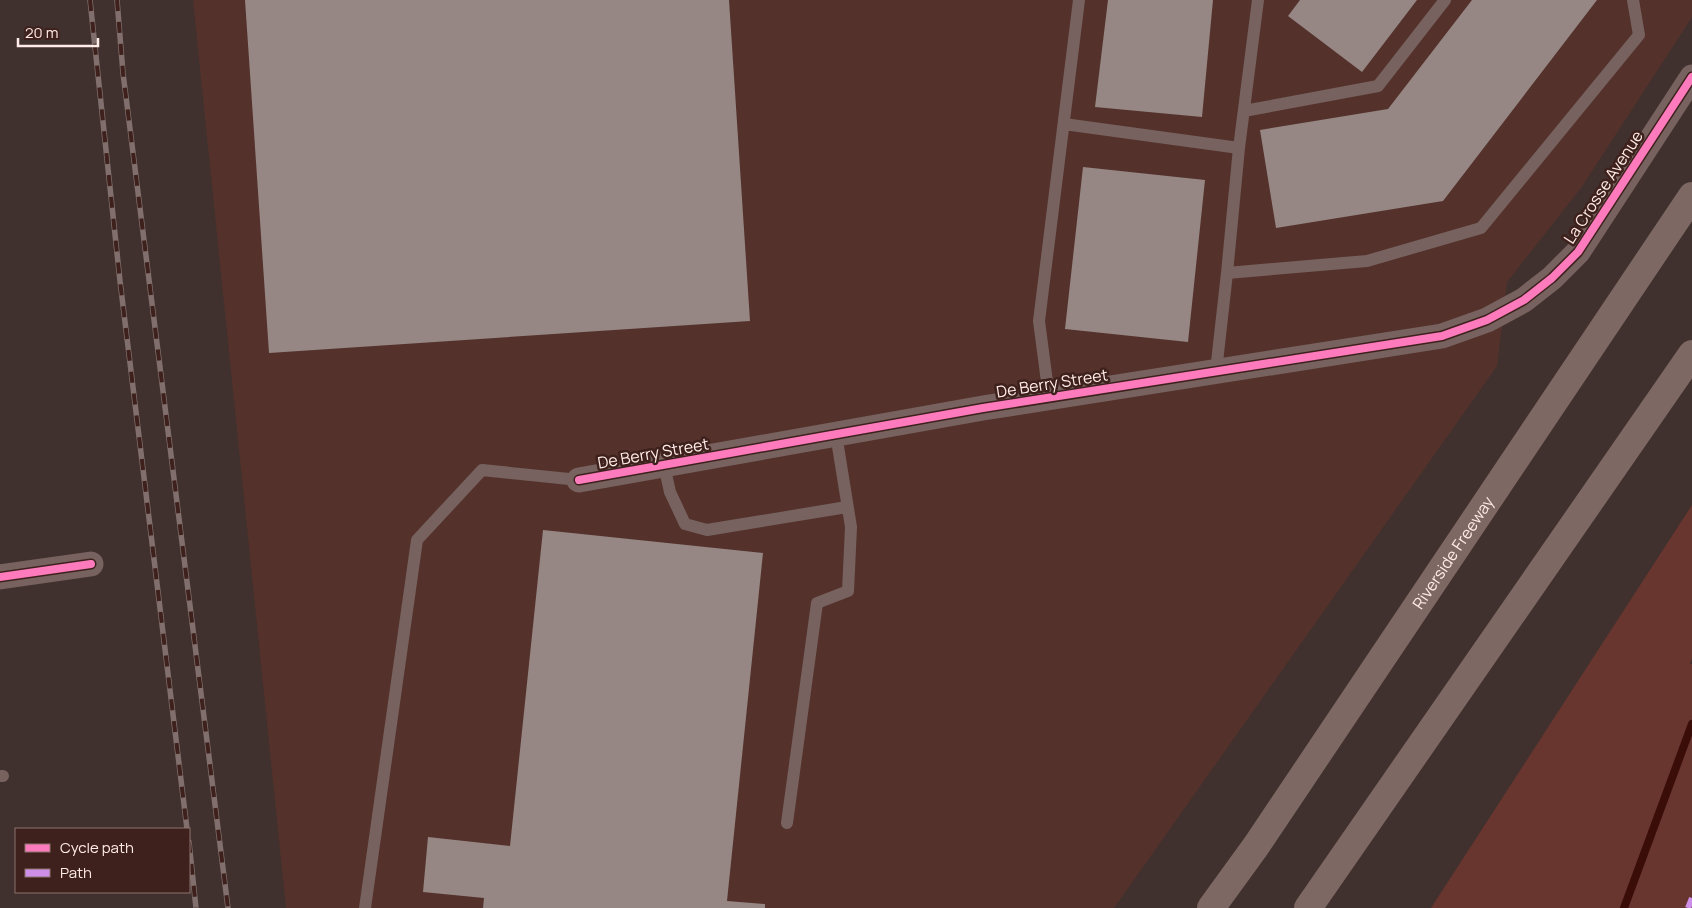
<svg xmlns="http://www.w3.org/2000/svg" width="1692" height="908" font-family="Manrope,sans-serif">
	<rect width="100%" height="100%" fill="#41312e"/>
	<path fill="#54322b" d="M193 0H1692V17L1581 188 1507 282 1497 366 1114 908H286Z"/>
	<path fill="#68362e" d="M1692 505V658L1690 664H1692V908H1431Z"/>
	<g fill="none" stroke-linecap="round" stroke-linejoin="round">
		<path stroke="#3b0d08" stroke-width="8" d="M1624 908 1692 724"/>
	</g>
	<path fill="#968785" d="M245 0H729L750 321 269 353Z
		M1108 0H1213L1202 117 1095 107Z
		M1300 0H1417L1362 72 1288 16Z
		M1472 0H1597L1443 201 1276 228 1260 130 1388 109Z
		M1083 167 1205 180 1188 342 1065 329Z
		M543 530 763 553 727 901 765 904V908H483L484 898 423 892 428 837 510 846Z"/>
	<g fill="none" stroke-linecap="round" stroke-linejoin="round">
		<path stroke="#77625f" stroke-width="12" d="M1258 0 1239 148 1227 273 1367 261 1481 228 1639 35 1633 0
			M1244 111 1378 86 1445 0
			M1064 124 1239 148
			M1216 371 1227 273
			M1049 397 1039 321 1079 0
			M664 465 670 492 685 524 707 530 847 507
			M0 776H3
			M787 823 817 603 848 591 851 527 836 434
			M365 908 417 540 482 470 579 480"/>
		<path stroke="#77625f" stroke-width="25" d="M579 480 983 408 1442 336 1487 320 1524 300 1552 278 1578 252 1692 77
			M0 577 91 564"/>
		<g stroke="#7e6864" stroke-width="28">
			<path id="s1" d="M1211 908 1256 846 1692 196"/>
			<path d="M1308 908 1692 354"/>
		</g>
		<g stroke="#806f6c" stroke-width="5.5">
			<path id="rail" d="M90 0 120 281 187 829
				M117 0 123 73 228 908
				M189 842 196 908"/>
		</g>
		<use href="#rail" stroke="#3e211c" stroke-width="4" stroke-dasharray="11" stroke-linecap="butt"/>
		<path stroke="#ce8fe9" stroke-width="6" stroke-dasharray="12 6" stroke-linecap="butt" d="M1688 908 1692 898"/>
		<g stroke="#3e211c" stroke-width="11">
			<path id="cycleway" d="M579 480 983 408 1442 336 1487 320 1524 300 1552 278 1578 252 1692 77
				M0 577 91 564"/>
		</g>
		<use href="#cycleway" stroke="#fd7abc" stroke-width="8"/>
	</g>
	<g text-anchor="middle" stroke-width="5" stroke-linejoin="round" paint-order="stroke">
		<g font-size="16" fill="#ffebe7" stroke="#3e211c">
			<text transform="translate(1603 187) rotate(-57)" y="6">La Crosse Avenue</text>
			<text transform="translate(1052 383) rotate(-9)" y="6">De Berry Street</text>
			<text transform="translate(653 453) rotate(-10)" y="6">De Berry Street</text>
			<text dy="6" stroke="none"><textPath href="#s1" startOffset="430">Riverside Freeway</textPath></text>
		</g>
	</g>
	<rect x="15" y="828" width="175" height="65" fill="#3e211c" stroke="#8b726d"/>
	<rect x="25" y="844" width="25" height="8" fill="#fd7abc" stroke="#8b726d"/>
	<text x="60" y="853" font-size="15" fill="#ffebe7">Cycle path</text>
	<rect x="25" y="869" width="25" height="8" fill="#ce8fe9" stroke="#8b726d"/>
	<text x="60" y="878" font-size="15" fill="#ffebe7">Path</text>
	<path d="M18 38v8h80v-8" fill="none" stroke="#ffebe7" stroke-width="2.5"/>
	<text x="25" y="38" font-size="15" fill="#ffebe7" stroke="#3e211c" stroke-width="4" paint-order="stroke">20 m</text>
</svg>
